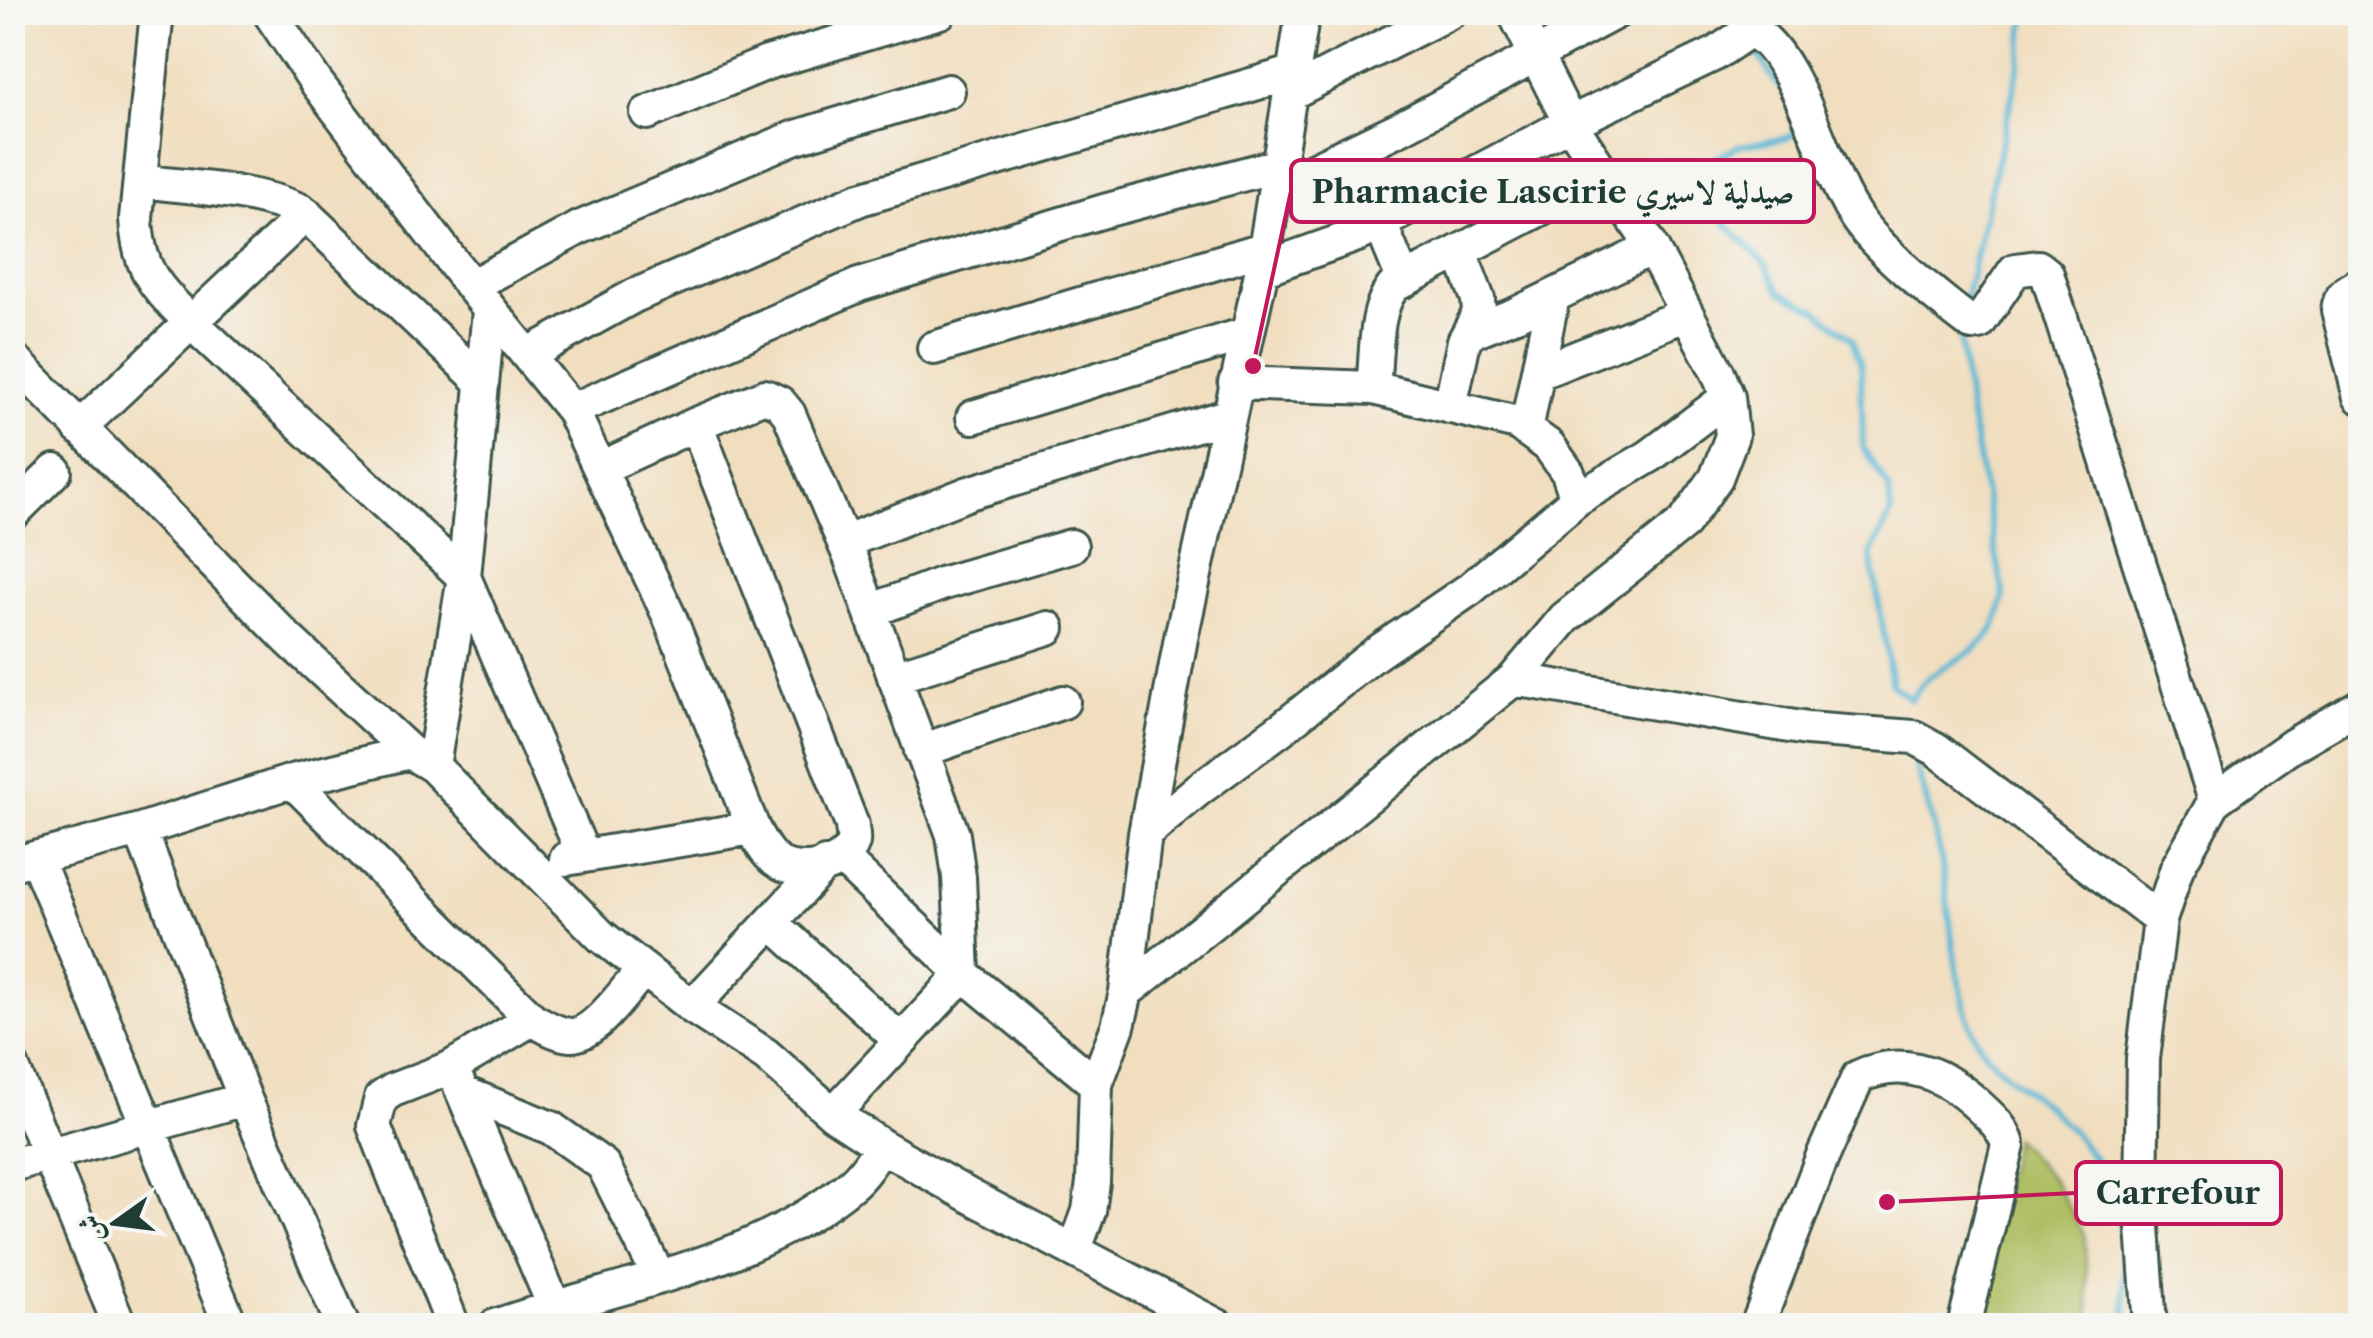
<svg xmlns="http://www.w3.org/2000/svg" width="2373" height="1338" font-family="'Libre Caslon Text',Amiri,serif">
	<rect width="100%" height="100%" fill="#f6f6f2"/>
	<filter id="ink" filterUnits="userSpaceOnUse"><feTurbulence type="fractalNoise" baseFrequency=".01" numOctaves="2"/><feDisplacementMap in="SourceGraphic" scale="20" xChannelSelector="R" yChannelSelector="G"/><feConvolveMatrix kernelMatrix="1 2 1 2 8 2 1 2 1" color-interpolation-filters="sRGB"/></filter>
	<filter id="wash" filterUnits="userSpaceOnUse"><feTurbulence type="fractalNoise" baseFrequency=".0048" numOctaves="4" result="noise"/><feDisplacementMap in="SourceGraphic" scale="40" xChannelSelector="R" yChannelSelector="G"/><feGaussianBlur stdDeviation="2.25" result="paint"/><feColorMatrix in="noise" values="0 0 0 0 0 0 0 0 0 0 0 0 0 0 0 0 0 1.4 0 .05"/><feComposite in="paint" operator="in"/></filter>
	<g filter="url(#wash)">
		<rect width="100%" height="100%" fill="#f1debf"/>
		<path fill="#adbd60" stroke="#667d4a" stroke-width="2.5" d="M2014 1138 2054 1181 2084 1234 2091 1325 1971 1326Z"/>
		<g fill="none" stroke-linecap="round" stroke-linejoin="round">
			<path stroke="#55b7d3" stroke-width="6" d="M1758 55 1779 87
				M1802 127 1788 138 1739 146 1709 162V191L1727 225 1766 265 1780 292 1817 310 1852 339 1861 365 1863 448 1889 488 1891 513 1871 555 1892 685 1911 700C1928 664 1975 662 1994 627 1999 618 2001 606 2004 596L1967 397 1960 338 1961 327
				M1964 305 2020 62 2026 12
				M1912 750C1921 784 1933 818 1940 853 1951 912 1952 975 1973 1032 1984 1061 2018 1083 2041 1102 2126 1174 2123 1223 2126 1326"/>
		</g>
	</g>
	<g filter="url(#ink)">
		<g fill="none" stroke-linecap="round" stroke-linejoin="round">
			<g stroke="#3e5549" stroke-width="38">
				<path id="minor" d="M157 12 136 218C138 271 157 288 192 323L464 577 584 856
					M269 12 316 82 471 286 572 410 670 618 753 828C759 840 765 853 776 861 796 877 846 868 853 842 854 836 852 831 852 825L696 424 601 468
					M1289 94 1450 12
					M647 113 767 63 940 12
					M140 181C194 188 252 189 302 211L482 382
					M1277 187 1404 126 1616 12
					M1380 223 1404 281
					M1262 269 1360 234 1570 123 1715 54 1749 31C1784 38 1816 135 1830 166 1837 183 1844 199 1854 214 1875 248 1939 299 1972 324L1979 323 2015 270 2038 267 2047 274 2215 800
					M2360 284C2347 290 2340 295 2338 310L2360 397
					M471 286 579 228 793 138 948 91
					M1471 332 1516 314 1652 248
					M934 348 1266 248
					M529 354 634 296 860 199 1292 73
					M12 358 289 640 410 752 433 766 601 936 692 1007 766 1055 833 1114 882 1146 968 1195 1218 1326
					M1538 373 1687 314
					M1373 388C1377 357 1373 308 1395 285L1605 175
					M1450 407 1464 341 1479 313 1478 299 1460 252
					M572 410 859 285 1104 211 1279 165
					M973 417 1246 334
					M696 424 765 396 780 403 789 414 850 557 953 835 959 877 963 974 1096 1084
					M79 428 306 214
					M1526 430 1553 296
					M1577 499 1650 456 1728 397
					M12 514 55 471
					M844 542 969 493 1230 415
					M870 611 944 583 1071 546
					M894 677 1048 628
					M1514 679 1807 729 1914 737 1936 749 2160 920
					M921 751 1063 702
					M433 766 464 577 489 310
					M292 781 532 1019C543 1025 556 1034 570 1035 595 1036 626 989 642 971
					M140 830 245 1099 343 1326
					M1145 834 1199 789 1281 729 1375 654 1470 589 1577 499 1568 473 1549 446 1517 423 1373 388 1235 383
					M36 858 231 1326
					M566 859 753 828
					M12 864 140 830 292 781 410 752
					M772 923 901 1041
					M1126 992 1514 679 1565 618 1684 523 1716 478 1732 436 1728 397 1717 371 1649 242 1570 123 1514 12
					M692 1007 825 864
					M12 1066 120 1326
					M459 1084 554 1306
					M464 1093 551 1128 603 1165 658 1275
					M833 1114 963 974 842 858
					M12 1165 245 1099
					M1075 1249 1089 1211 1093 1182 1096 1084 1118 1026 1126 992 1145 834 1181 638 1262 269 1303 12
					M453 1326 374 1126 381 1098 393 1090 450 1068 532 1019
					M495 1326C614 1285 755 1266 853 1183 865 1173 873 1158 882 1146
					M1757 1326 1822 1158 1858 1077C1905 1055 1945 1074 1980 1107 1992 1118 2004 1129 2008 1145L1964 1326
					M2150 1326 2141 1199 2143 1059 2160 920 2177 868 2215 800 2293 745 2360 706"/>
			</g>
			<use href="#minor" stroke="#fff" stroke-width="32"/>
		</g>
	</g>
	<path fill="none" stroke="#c2185b" stroke-width="4" d="M1253 366L1291 191M1887 1202L2076 1193"/>
	<g fill="#c2185b" stroke="#f6f6f2" stroke-width="4">
		<circle cx="1253" cy="366" r="10"/>
		<circle cx="1887" cy="1202" r="10"/>
	</g>
	<g fill="#f6f6f2" stroke="#c2185b" stroke-width="4">
		<rect x="1291" y="160" width="523" height="62" rx="10"/>
		<rect x="2076" y="1162" width="205" height="62" rx="10"/>
	</g>
	<g font-size="32" text-anchor="middle" font-weight="bold" fill="#1f3d34">
		<text x="1553" y="203">Pharmacie Lascirie صيدلية لاسيري</text>
		<text x="2178" y="1204">Carrefour</text>
	</g>
	<rect width="2373" height="1338" fill="none" stroke="#f6f6f2" stroke-width="50"/>
	<g transform="translate(115 1223) rotate(256)" stroke="#f6f6f2" stroke-width="8" paint-order="stroke">
	<path d="M0-8L18 38L0 25L-18 38Z" fill="#1f3d34"/>
	<text y="-15" font-size="28" font-weight="bold" text-anchor="middle" fill="#1f3d34">ش</text>
	</g>
</svg>
